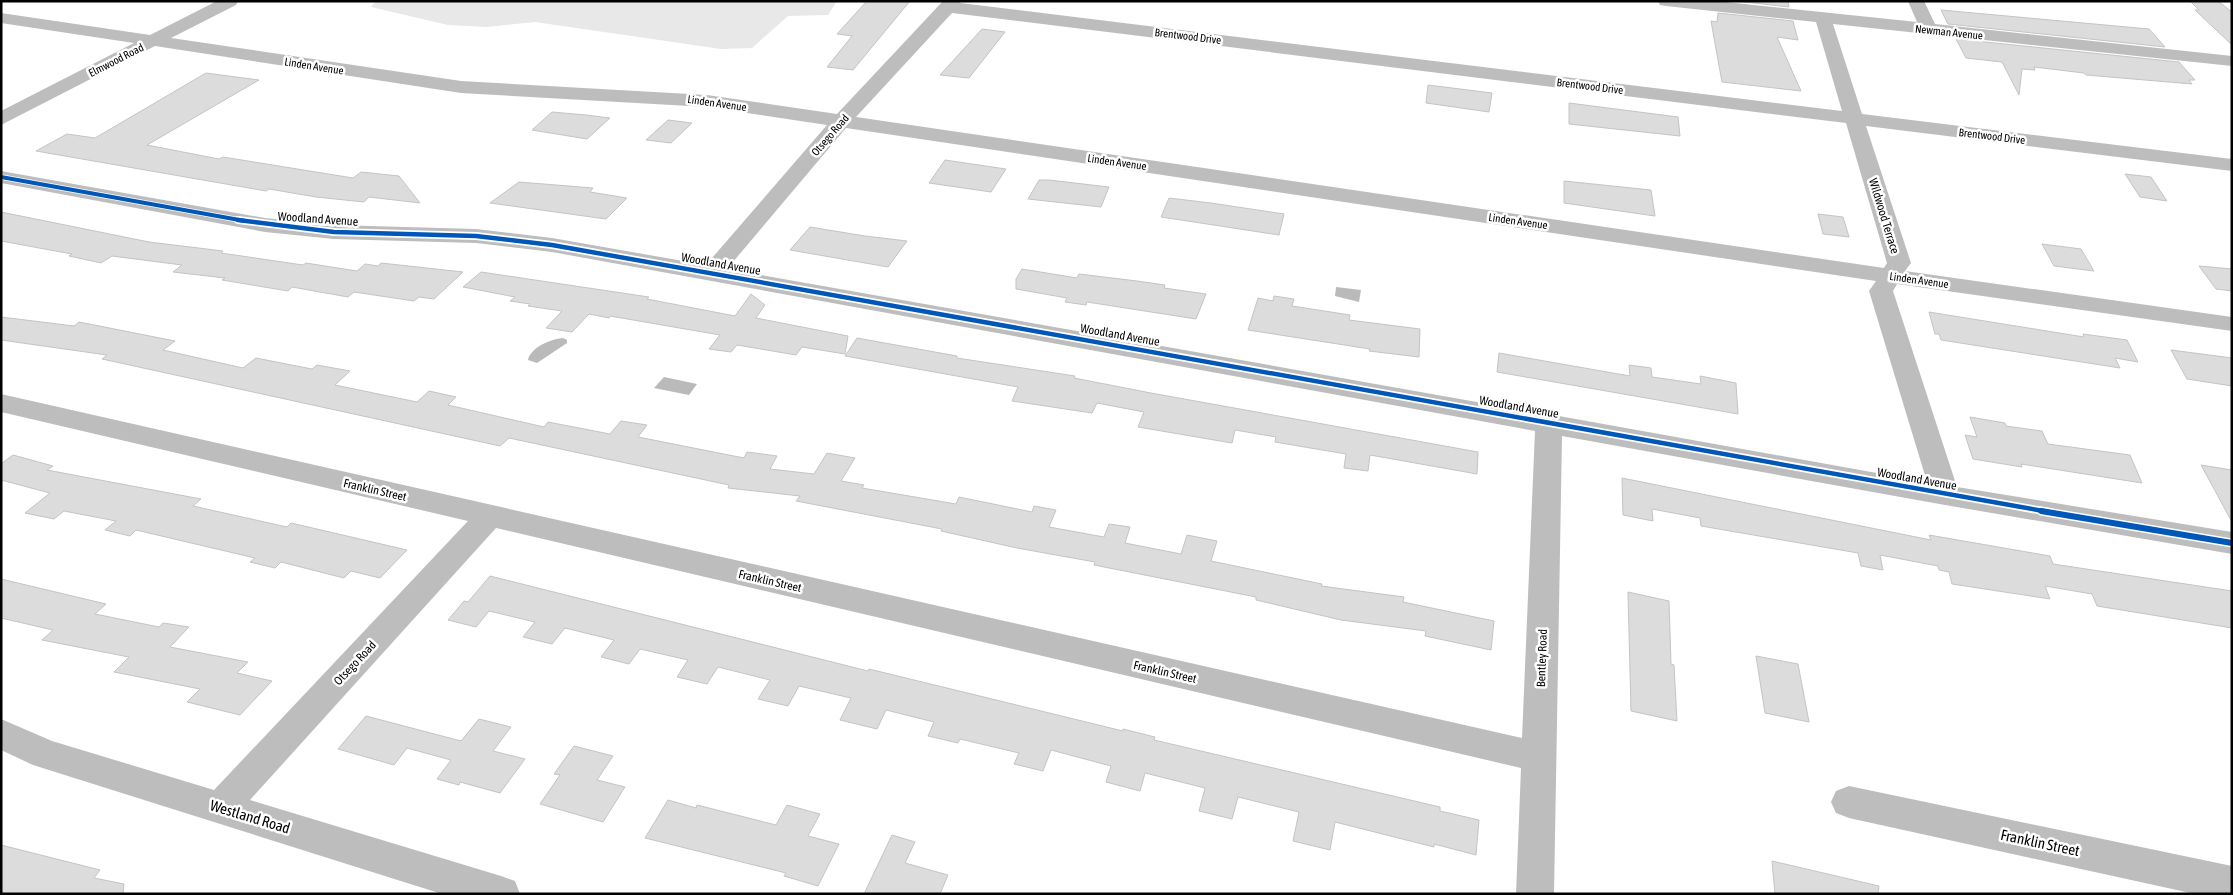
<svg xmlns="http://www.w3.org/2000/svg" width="2233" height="895" font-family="'Asap Condensed',sans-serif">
	<rect width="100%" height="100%" fill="#fff"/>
	<path fill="#e8e8e8" d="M376 1H837L828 15 788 16 752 48 721 49 535 22 487 27 448 25 371 7Z"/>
	<path fill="#bababa" d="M1336 287 1361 290 1359 302 1335 296Z
		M563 338 567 340V343L537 363 528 360C531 347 551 339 563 338Z
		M664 377 697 384 689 395 654 388Z"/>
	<path fill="#dcdcdc" stroke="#c4c4c4" d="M867 1H910L853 70 827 67 852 36 837 34Z
		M1736 1H1788L1789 7Z
		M2190 1H2218L2232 12V45L2195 10H2199Z
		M1941 10 2149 29 2165 47 1948 24Z
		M1718 13 1793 21 1798 40 1777 37 1801 91 1722 82 1711 21 1717 22Z
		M982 29 1005 32 969 78 940 75Z
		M1956 39 2179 62 2195 80H2189L2192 84 2086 75 2084 73 2034 67 2035 70 2022 69 2019 95 2002 62 1966 58Z
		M206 73 259 80 147 145 219 159 223 157 353 178 361 172 399 176 420 203 369 197 364 202 316 197 269 189 266 191 36 151 67 134 95 138Z
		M1428 85 1492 93 1489 112 1426 103Z
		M1569 103 1678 117 1680 136 1569 124Z
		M552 112 586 115 610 118 587 139 532 130Z
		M668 120 692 123 671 143 646 140Z
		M945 160 1006 169 991 192 929 183Z
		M2125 174 2151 177 2167 201 2140 197Z
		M1039 180H1049L1109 187 1101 207 1028 199Z
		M1564 181 1651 190 1655 216 1564 203Z
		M519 182 593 188 590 192 627 198 606 219 490 203Z
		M1169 198 1211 203 1284 214 1279 235 1161 217Z
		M1 212 149 242 223 251 221 253 303 265 306 263 357 271 365 264 378 266 381 263 463 272 434 299 419 297 414 301 354 292 348 297 292 287 288 291 222 280 225 278 173 272 182 265 112 256 101 263 69 256 72 254 1 241Z
		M1818 214 1843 217 1849 237 1823 234Z
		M810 227 865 236 907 241 888 267 790 250Z
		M2042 244 2081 249 2094 271 2054 266Z
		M2199 266 2232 269V291L2216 289Z
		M1022 269 1077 278 1079 274 1137 281 1165 285 1164 288 1206 294 1196 319 1087 302 1086 305 1065 302 1067 298 1016 289V279Z
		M481 272 649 297 647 299 735 316 751 294 765 305 756 318 848 336 845 354 802 347 796 355 737 345 731 352 709 349 720 335 610 316 609 318 589 314 572 332 546 328 562 311 528 306 530 304 510 301 515 297 463 287Z
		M1274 296 1294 299 1292 306 1350 315 1349 320 1420 329 1419 357 1369 351 1370 349 1248 330 1258 298 1273 301Z
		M1929 312 2084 337 2083 334 2127 340 2138 362 2115 358 2120 368 1941 340 1939 334H1935Z
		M1 317 74 326 79 322 175 341 163 350 243 368 256 358 312 369 317 365 350 371 335 385 417 402 429 391 456 397 448 405 544 427 548 422 610 434 621 421 647 425 638 437 744 458 747 452 777 456 770 469 814 474 827 453 855 458 841 481 864 485 862 488 956 504 959 497 1032 512 1034 506 1056 510 1049 527 1104 537 1109 524 1130 527 1125 543 1181 554 1187 535 1217 541 1211 561 1322 584 1321 586 1404 597 1403 602 1494 621 1491 650 1425 636 1426 631 1341 620 1256 600V597L1094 565 1095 562 1017 548 941 531 942 529 796 501 800 496 728 488 729 485 509 438 500 446 102 359 107 355 1 340Z
		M857 338 957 356V358L1075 376 1074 378 1151 393 1478 452 1477 474 1370 455 1368 471 1344 468 1346 454 1275 442 1276 437 1235 430 1232 443 1138 427 1144 412 1097 403 1092 413 1012 401 1018 387 845 356Z
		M2171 350 2232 358V386L2187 379Z
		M1499 353 1630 376 1629 365 1651 368 1652 377 1701 384 1700 376 1736 383 1738 414 1497 372Z
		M1970 417 2005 423 2006 426 2042 431 2048 444 2130 455 2142 483 2021 464 2022 467 1973 459 1965 435 1977 437Z
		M13 455 53 466 47 470 201 499 193 506 287 527 291 523 407 550 380 578 351 571 344 578 281 562 275 568 250 562 255 558 136 530 130 536 105 530 116 521 64 511 54 519 25 513 50 493 1 480V464Z
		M2201 465 2232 470V522Z
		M1622 478 1931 540 1929 535 2050 556 2053 564 2232 591V628L2097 606 2092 594 2045 586 2050 599 1952 584 1949 572 1939 570 1938 566 1880 555 1883 570 1861 566 1858 553 1701 526 1700 518 1652 509 1653 521 1623 515Z
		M490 576 868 671 869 669 1123 731V729L1155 737 1154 740 1440 807V811L1479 820 1476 855 1434 844V847L1335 822 1330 850 1293 841 1299 812 1238 797 1232 819 1199 811 1205 788 1145 773 1140 791 1106 782 1111 766 1051 750 1043 771 1014 764 1019 753 960 739 958 743 928 736 934 722 886 710 877 729 840 720 851 698 799 686 788 706 758 699 770 680 718 667 707 684 677 677 688 660 640 649 629 664 601 657 614 640 565 628 552 644 523 637 535 622 489 611 476 627 448 620 464 601 468 602Z
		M1 579 106 604 95 614 159 627 163 623 189 627 170 647 248 662 237 673 272 681 240 715 187 702 200 689 114 672 129 657 42 640 53 630 1 618Z
		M1628 592 1669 601 1671 664 1674 665 1677 721 1631 711Z
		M1756 656 1798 664 1809 722 1765 713Z
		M366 716 461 741 479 719 511 727 493 751 525 759 500 793 460 782 459 785 437 779 451 760 407 748 394 765 338 749Z
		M574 746 613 756 597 780 625 787 603 822 540 804 560 775 554 774Z
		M668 800 696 808 697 805 776 825 787 805 820 814 808 836 839 844 818 886 784 876 786 873 645 838Z
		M892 835 915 842 905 863 948 875 940 894H864Z
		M1 845 100 870 94 878 124 884 123 894H1Z
		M1772 861 1879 886 1878 894H1775Z"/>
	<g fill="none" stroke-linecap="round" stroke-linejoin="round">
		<path fill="#bdbdbd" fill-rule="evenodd" d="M217 1H238L236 5 171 38 461 81 707 95 837 114 943 1H961L960 3 1842 111 1816 22 1666 6 1660 5 1658 1H1716L1917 22 1908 1H1924L1935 24 2232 56V66L1833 24 1862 114 2232 159V171L1866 126 1911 263 1905 271 2232 317V331L1897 284 1893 291 1957 487 2232 532V554L1945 505 1562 436 1554 894H1516L1521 768 496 528 250 800 501 876 515 881 520 894H442L33 765 1 750V719L52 741 214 790 468 521 1 412V394L1522 738 1535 431 552 252 476 243 334 239 265 232 1 183V171L265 218 334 225 476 229 552 238 706 265 827 125 707 107 461 93 155 46 1 125V111L134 43 1 23V13L150 35ZM952 13 1846 123 1887 263 1884 268 856 117ZM846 128 1876 281 1869 291 1927 482 1559 416 1549 413 1545 414 727 269Z
			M1849 786 2232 866V894H2195L1849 818 1836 813 1831 802 1836 791Z"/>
		<g stroke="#fff" stroke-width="5.5">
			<path id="cycleway-far2" d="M1 177 245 221"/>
		</g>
		<g stroke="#fff" stroke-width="8">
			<path id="cycleway-far1" d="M238 220 334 232 476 236 552 245 2049 512"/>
		</g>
		<g stroke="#fff" stroke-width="9">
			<path id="cycleway" d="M2041 511 2232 543"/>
		</g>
		<use href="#cycleway-far2" stroke="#0057b8" stroke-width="4"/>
		<use href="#cycleway-far1" stroke="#0057b8" stroke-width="4.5"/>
		<use href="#cycleway" stroke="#0057b8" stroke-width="6"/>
	</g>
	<g text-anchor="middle" stroke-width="5" stroke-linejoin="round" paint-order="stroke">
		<g font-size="11" fill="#000" stroke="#fff">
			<text transform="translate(1949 32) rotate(6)" y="4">Newman Avenue</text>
			<text transform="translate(1188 36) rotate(7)" y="4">Brentwood Drive</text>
			<text transform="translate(116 60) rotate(-27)" y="4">Elmwood Road</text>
			<text transform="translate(314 66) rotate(9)" y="4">Linden Avenue</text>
			<text transform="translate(1590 86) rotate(7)" y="4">Brentwood Drive</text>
			<text transform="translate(717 103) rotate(8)" y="4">Linden Avenue</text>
			<text transform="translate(830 135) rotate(-49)" y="4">Otsego Road</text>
			<text transform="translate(1992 136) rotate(7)" y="4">Brentwood Drive</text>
			<text transform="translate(1117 162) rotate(8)" y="4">Linden Avenue</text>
			<text transform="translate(1518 221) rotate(8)" y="4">Linden Avenue</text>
			<text transform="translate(1919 280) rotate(8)" y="4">Linden Avenue</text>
		</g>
		<g font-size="12" fill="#000" stroke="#fff">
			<text transform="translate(1884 216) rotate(73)" y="4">Wildwood Terrace</text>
			<text transform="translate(318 219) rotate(4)" y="4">Woodland Avenue</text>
			<text transform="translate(721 264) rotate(10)" y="4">Woodland Avenue</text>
			<text transform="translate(1120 335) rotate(10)" y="4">Woodland Avenue</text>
			<text transform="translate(1519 407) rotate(10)" y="4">Woodland Avenue</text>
			<text transform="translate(1917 479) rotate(10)" y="4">Woodland Avenue</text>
			<text transform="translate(375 490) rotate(13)" y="4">Franklin Street</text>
			<text transform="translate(770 581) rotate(13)" y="4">Franklin Street</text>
			<text transform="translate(1542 658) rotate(-88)" y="4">Bentley Road</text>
			<text transform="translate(355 663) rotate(-47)" y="4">Otsego Road</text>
			<text transform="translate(1165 672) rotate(13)" y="4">Franklin Street</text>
		</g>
		<g font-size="15" fill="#000" stroke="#fff">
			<text transform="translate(250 817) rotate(17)" y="5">Westland Road</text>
			<text transform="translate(2040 843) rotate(12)" y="5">Franklin Street</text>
		</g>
	</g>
	<rect width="2233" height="895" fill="none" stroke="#000000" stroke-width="5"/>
</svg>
